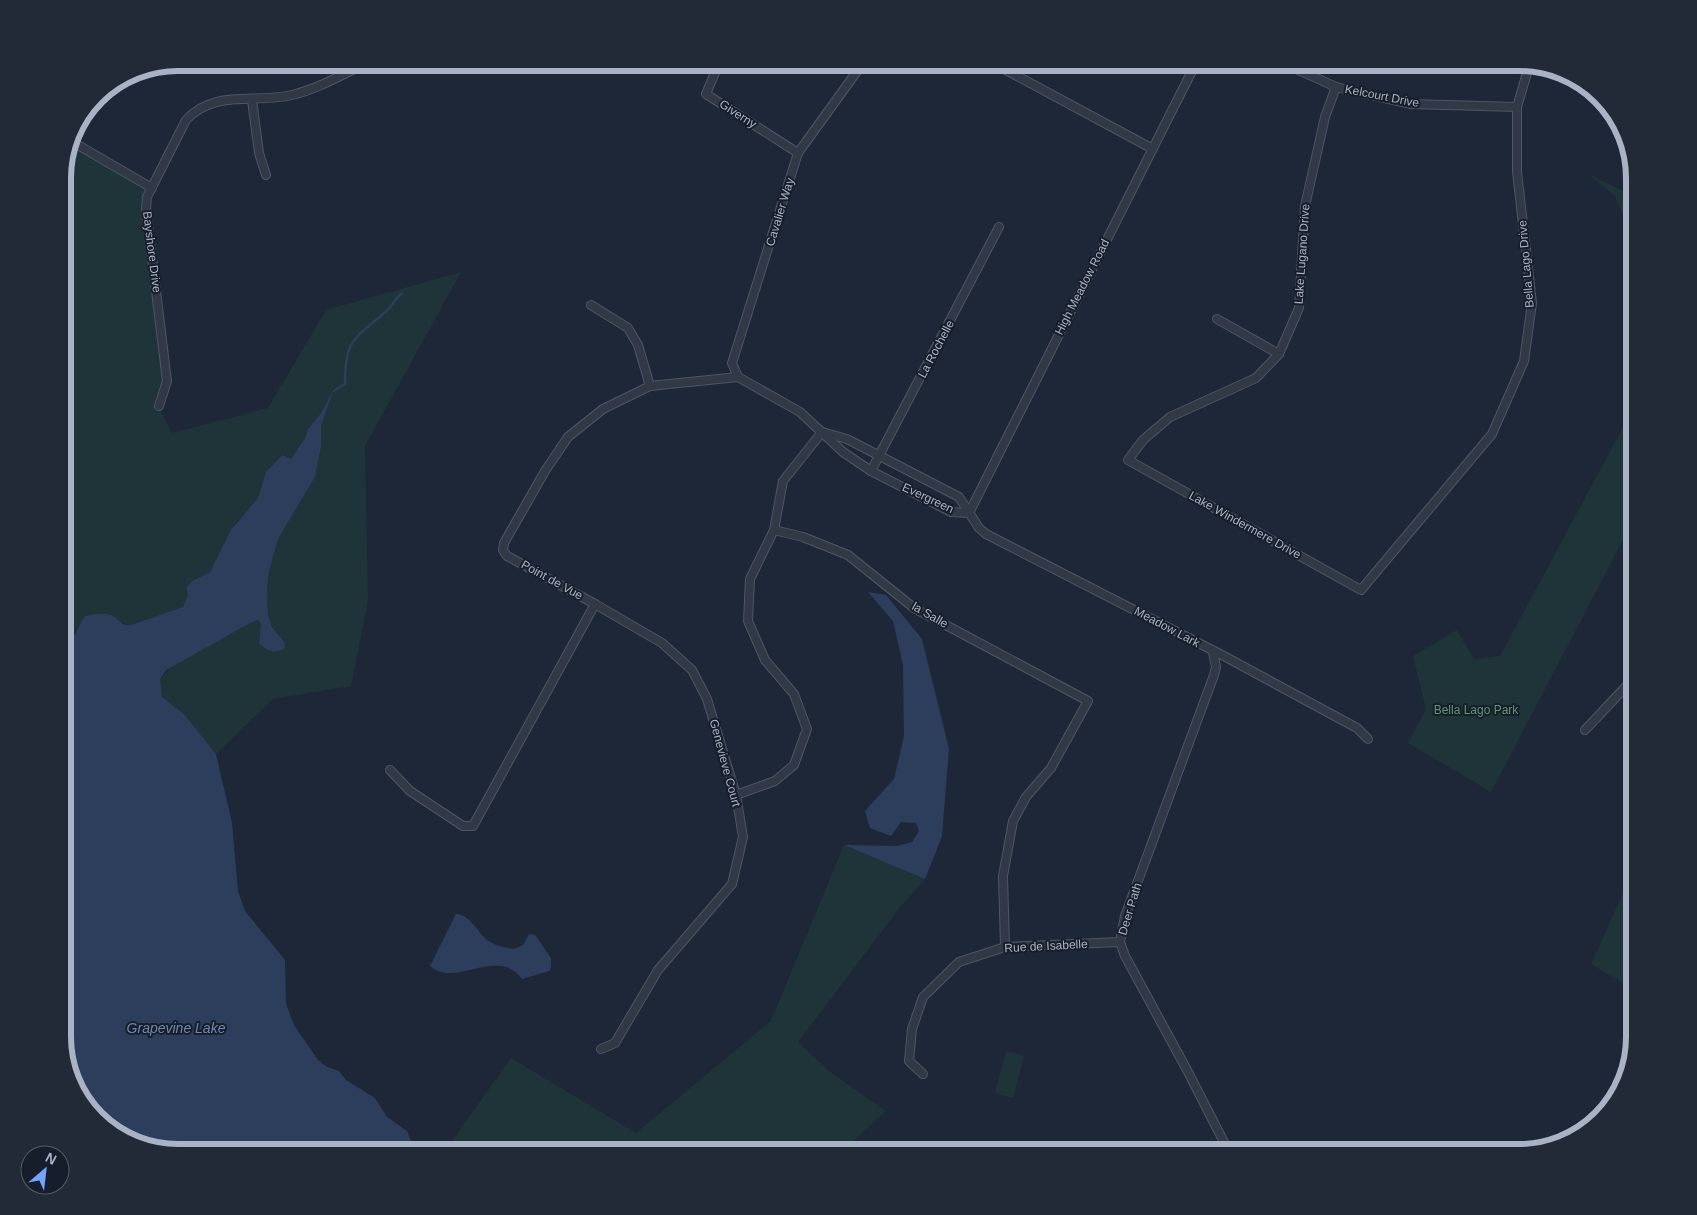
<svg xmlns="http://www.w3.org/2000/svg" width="1697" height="1215" viewBox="0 0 1697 1215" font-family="Arial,sans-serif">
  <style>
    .green { fill: #1f3438 }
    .water { fill: #2d3e5d }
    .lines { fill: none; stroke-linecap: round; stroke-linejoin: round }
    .stream { stroke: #2d3e5d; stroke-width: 2.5 }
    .street-casing { stroke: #4e5666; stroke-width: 10 }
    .street { stroke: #313947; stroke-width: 8 }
    .labels { text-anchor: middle; stroke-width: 4; stroke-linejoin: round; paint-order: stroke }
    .street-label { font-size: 12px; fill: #aab3c5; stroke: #171e2b }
    .park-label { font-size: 12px; fill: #619670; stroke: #171e2b }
    .water-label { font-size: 14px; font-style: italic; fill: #7087b0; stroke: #171e2b }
    .rim { fill: none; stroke: #aab3c5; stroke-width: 6 }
  </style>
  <rect width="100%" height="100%" fill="#1d2737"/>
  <g class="green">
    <polygon points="71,141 152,188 147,197 167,381 159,406 172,433 268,408 326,310 461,272 365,446 368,601 351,686 273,699 216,754 184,714 162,697 160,679 172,666 254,621 258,620 261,624 261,634 285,643 272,627 268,615 267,588 269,572 278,539 315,477 321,447 321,426 333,393 321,413 308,428 305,438 291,459 281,455 266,472 258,498 249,511 237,521 210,572 192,581 186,588 188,595 183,607 131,625 118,622 75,630 74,636 63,642 63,171"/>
    <polygon points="1588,174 1623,191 1634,189 1634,240 1615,196"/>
    <polygon points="1634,375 1634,519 1491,792 1408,743 1426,709 1413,656 1457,630 1474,659 1500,656 1628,418"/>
    <polygon points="844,845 925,879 901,906 798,1042 829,1071 886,1111 841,1152 444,1152 511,1058 636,1133 771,1021"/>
    <polygon points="1634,869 1634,990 1591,964"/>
    <polygon points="1006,1051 1024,1056 1013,1098 995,1093"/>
  </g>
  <g class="water">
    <path d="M 334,389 L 321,426 L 321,447 L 315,477 L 278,539 L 269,572 L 267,588 L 268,615 L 272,627 L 285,643 L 284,649 C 274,654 267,651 259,643 L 261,624 L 258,620 L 254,621 L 166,670 L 160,679 L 162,697 L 184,714 L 216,754 L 232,823 L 238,891 L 245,911 L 285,960 L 286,1004 L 294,1025 L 318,1060 L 327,1067 L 339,1071 L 346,1080 L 375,1098 L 387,1117 L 407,1131 L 412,1144 L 425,1152 L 178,1152 L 108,1129 L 75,1088 L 63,1044 L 63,642 L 74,636 L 84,617 C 92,614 109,611 117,619 C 122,624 123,625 131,625 L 183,607 L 188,595 L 186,588 L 192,581 L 210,572 L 231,530 L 258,498 L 266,472 L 282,455 L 291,459 L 305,438 L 308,429 L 321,413 Z"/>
    <polygon points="868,592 886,595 922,639 949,749 942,836 925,879 844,845 897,846 912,842 919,831 916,823 901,822 891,836 870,828 865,811 894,779 904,736 903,665 893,621"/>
    <path d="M 456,914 C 471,914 478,935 490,942 C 497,946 506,948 514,949 L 523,945 L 529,934 L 535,935 L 551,958 L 551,968 L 549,971 L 522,979 C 497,945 457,989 430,966 Z"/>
  </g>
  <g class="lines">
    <path class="stream" d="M 334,391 L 345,384 C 345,340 353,340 384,313 C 390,309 395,299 402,293"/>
    <g class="street-casing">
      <g id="street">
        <polyline points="719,63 706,94 798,153"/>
        <polyline points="993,63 1151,148"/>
        <polyline points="1283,63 1336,87 1410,104 1517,107"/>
        <polyline points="1336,87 1325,117 1305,206 1299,308 1279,354 1256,378 1170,417 1143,440 1128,460 1361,590 1492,434 1524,361 1532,303 1517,172 1517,107 1529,66"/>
        <polyline points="252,100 259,153 266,175"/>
        <polyline points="71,141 152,188"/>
        <polyline points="591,305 628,328 638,345 650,386"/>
        <polyline points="1217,319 1279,354"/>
        <polyline points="738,377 732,363 798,153 863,63"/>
        <polyline points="738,377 800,412 843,452 871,471 951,512 969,513"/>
        <path d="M 159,406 L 167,381 L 146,209 L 147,197 L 186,120 C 214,89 255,104 292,95 C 318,89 343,74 367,63"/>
        <polyline points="822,432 847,439 959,497 979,528 986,534 1222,655 1357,728 1368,739"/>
        <polyline points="871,471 999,227"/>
        <polyline points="969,513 1196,63"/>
        <polyline points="774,530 803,537 848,555 914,608 1088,701 1051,768 1026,797 1013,821 1003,876 1005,947"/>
        <polyline points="595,604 662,643 692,670 707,699 736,795 743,837 732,884 658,970 615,1043 601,1049"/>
        <polyline points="1213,652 1216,667 1214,675 1125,916 1120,942 1125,956 1187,1070 1229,1152"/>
        <polyline points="1585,730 1634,678"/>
        <polyline points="390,770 410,791 463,826 473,826 595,604 507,556 503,550 504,543 545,471 568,437 603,409 650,386 738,377"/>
        <polyline points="736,795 775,781 794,765 807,729 794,694 765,660 748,621 750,579 774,530 783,481 822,432"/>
        <polyline points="923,1074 909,1061 912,1029 923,997 959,962 1005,947 1120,942"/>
      </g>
    </g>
    <use href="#street" class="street"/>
  </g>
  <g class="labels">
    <g class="street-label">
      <text transform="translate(1382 96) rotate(11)" y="4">Kelcourt Drive</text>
      <text transform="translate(738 114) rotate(33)" y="4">Giverny</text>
      <text transform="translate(780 212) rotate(-73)" y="4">Cavalier Way</text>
      <text transform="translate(152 252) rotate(83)" y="4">Bayshore Drive</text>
      <text transform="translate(1302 254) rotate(-86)" y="4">Lake Lugano Drive</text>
      <text transform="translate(1526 264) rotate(-95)" y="4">Bella Lago Drive</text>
      <text transform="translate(1082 287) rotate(-63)" y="4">High Meadow Road</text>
      <text transform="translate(936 349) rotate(-62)" y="4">La Rochelle</text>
      <text transform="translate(928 498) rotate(25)" y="4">Evergreen</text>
      <text transform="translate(1245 525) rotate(29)" y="4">Lake Windermere Drive</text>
      <text transform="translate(552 580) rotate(29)" y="4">Point de Vue</text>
      <text transform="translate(930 615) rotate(30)" y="4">la Salle</text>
      <text transform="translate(1167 627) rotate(28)" y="4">Meadow Lark</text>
      <text transform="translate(725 763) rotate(75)" y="4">Genevieve Court</text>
      <text transform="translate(1130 909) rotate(-73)" y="4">Deer Path</text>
      <text transform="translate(1046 946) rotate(-3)" y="4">Rue de Isabelle</text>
    </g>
    <g class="park-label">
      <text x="1476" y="714">Bella Lago Park</text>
    </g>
    <g class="water-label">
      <text x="176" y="1033">Grapevine Lake</text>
    </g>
  </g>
  <path d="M0 0H1697V1215H0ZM178 71H1519A107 107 0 0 1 1626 178V1037A107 107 0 0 1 1519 1144H178A107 107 0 0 1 71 1037V178A107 107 0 0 1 178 71Z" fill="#232a37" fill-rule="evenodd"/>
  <path class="rim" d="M178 71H1519A107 107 0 0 1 1626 178V1037A107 107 0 0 1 1519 1144H178A107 107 0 0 1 71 1037V178A107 107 0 0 1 178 71Z"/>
  <g transform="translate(45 1170) rotate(28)"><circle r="24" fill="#171e2b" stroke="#525a69"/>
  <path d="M0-4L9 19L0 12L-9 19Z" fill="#75a2ff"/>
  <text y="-8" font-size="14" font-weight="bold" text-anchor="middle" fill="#aab3c5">N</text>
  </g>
</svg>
